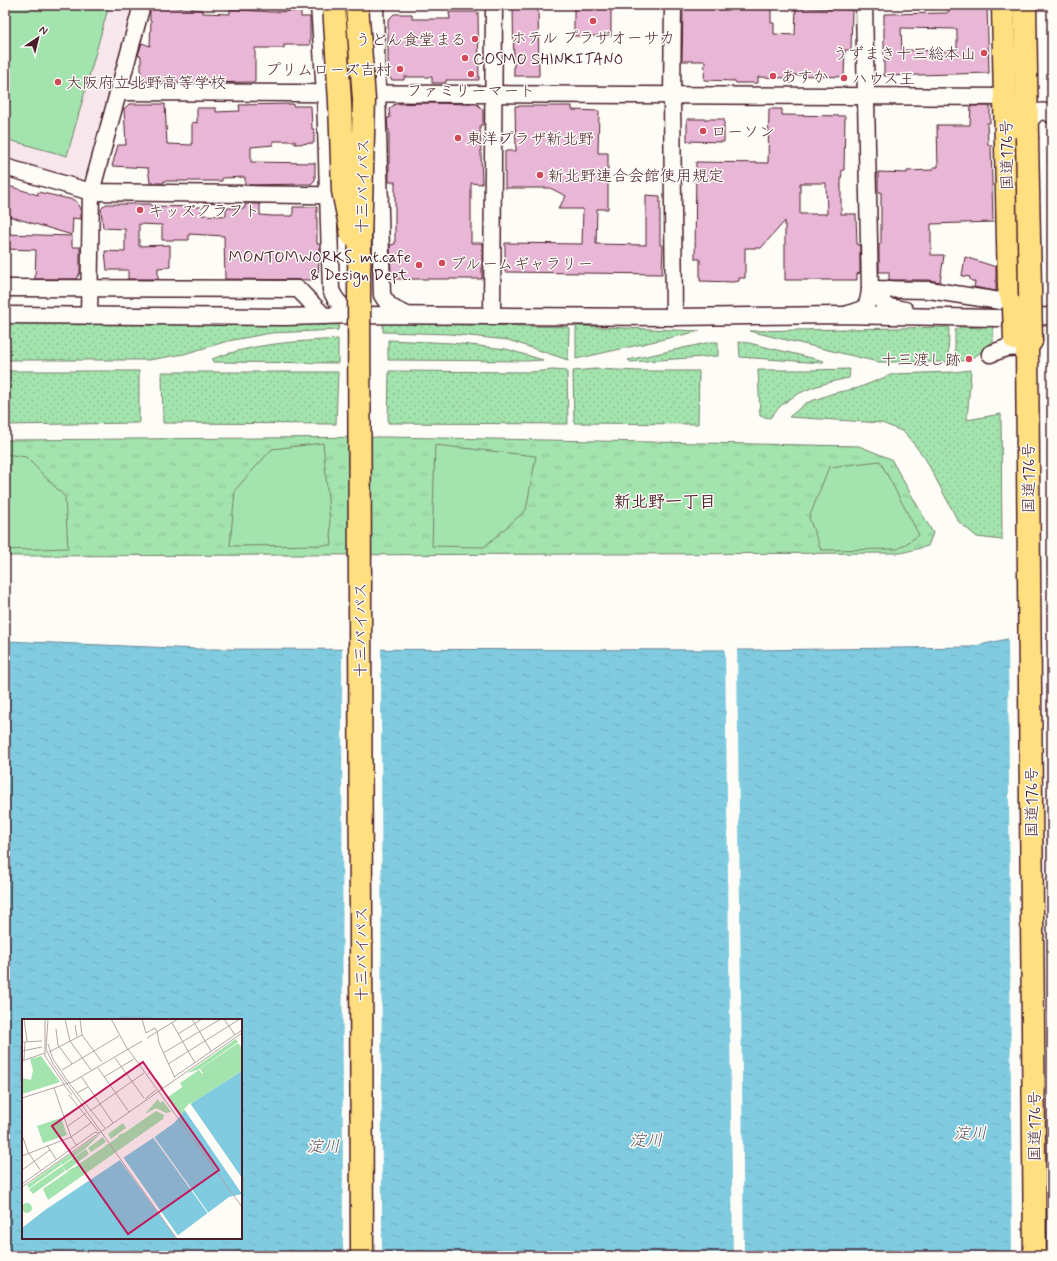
<svg xmlns="http://www.w3.org/2000/svg" width="1057" height="1261" viewBox="0 0 1057 1261" font-family="Mynerve,'Klee One',sans-serif">
  <style>
    .built { fill: #f7e7ed }
    .grass { fill: url(#grass-dots); stroke: #76816c }
    .park { fill: url(#park-tufts); stroke: #76816c }
    .garden { fill: #a3e3ad; stroke: #76816c }
    .water { fill: url(#water-ripples); stroke: #6a8697; fill-rule: evenodd }
    .pier { fill: #fdfcf7 }
    .building { fill: #e9b7d6; stroke: #4a1f2b; fill-rule: evenodd }
    .lines { fill: none; stroke-linecap: round; stroke-linejoin: round }
    .minor-casing { stroke: #4a1f2b; stroke-width: 19 }
    .highway-casing { stroke: #4a1f2b; stroke-width: 25 }
    .minor { stroke: #fdfcf7; stroke-width: 16 }
    .highway { stroke: #ffdf80; stroke-width: 22 }
    .highway-bridge-casing { stroke: #4a1f2b; stroke-width: 25; stroke-linecap: butt }
    .highway-bridge { stroke: #ffdf80; stroke-width: 22 }
    .poi-dot { fill: #d1495b; stroke: #fdfcf7; stroke-width: 1.5 }
    .labels { text-anchor: middle; stroke-width: 3; stroke-linejoin: round; paint-order: stroke }
    .poi-label { font-size: 16px; fill: #4a1f2b; stroke: #fdfcf7; text-anchor: start }
    .street-label { font-size: 16px; fill: #4a1f2b; stroke: #fdfcf7 }
    .neighbourhood-label { font-size: 17px; font-weight: bold; fill: #4a1f2b; stroke: #fdfcf7 }
    .water-label { font-size: 17px; font-style: italic; fill: #5a5361; stroke: #fdfcf7 }
    .inset-road { fill: none; stroke: #b5a4a5; stroke-width: 1 }
    .view { fill: #c2185b; fill-opacity: 0.15; stroke: #c2185b; stroke-width: 2 }
    .inset-edge { fill: none; stroke: #4a1f2b; stroke-width: 2 }
  </style>
  <defs>
    <pattern id="grass-dots" width="8" height="8" patternUnits="userSpaceOnUse"><rect width="8" height="8" fill="#a3e3ad"/><path d="M2 2h.1M6 6h.1" fill="none" stroke="#8ec295" stroke-width="1.8" stroke-linecap="round"/></pattern>
    <pattern id="park-tufts" width="24" height="20" patternUnits="userSpaceOnUse"><rect width="24" height="20" fill="#a3e3ad"/><path d="M3 7l-1-3M5 7V3M7 7l1-3M15 17l-1-3M17 17v-4M19 17l1-3" fill="none" stroke="#8ec295"/></pattern>
    <pattern id="water-ripples" width="26" height="14" patternUnits="userSpaceOnUse"><rect width="26" height="14" fill="#80cbdf"/><path d="M2 4q2-2 4 0t4 0M15 11q2-2 4 0t4 0" fill="none" stroke="#70aec0"/></pattern>
  </defs>
  <rect width="100%" height="100%" fill="#fdfcf7"/>
  <filter id="ink" filterUnits="userSpaceOnUse"><feTurbulence type="fractalNoise" baseFrequency=".025" numOctaves="2"/><feDisplacementMap in="SourceGraphic" scale="8" xChannelSelector="R" yChannelSelector="G"/><feConvolveMatrix kernelMatrix="1 2 1 2 8 2 1 2 1" color-interpolation-filters="sRGB"/></filter>
  <g filter="url(#ink)">
    <polygon class="built" points="5,5 133,5 86,176 78,181 5,160"/>
    <g class="grass">
      <polygon points="5,323 339,324 338,330 271,333 228,341 184,354 149,360 5,360"/>
      <polygon points="383,323 569,327 568,360 508,340 450,334 383,332"/>
      <path d="M 982,324 L 993,324 L 993,342 C 988,346 983,351 977,355 C 971,359 963,361 955,362 L 955,330 L 959,329 L 959,327 L 981,328 Z"/>
      <polygon points="576,326 700,331 576,359"/>
      <polygon points="949,327 948,362 878,362 749,331"/>
      <path d="M 338,339 L 338,363 L 213,362 L 212,359 C 255,343 293,342 338,339 Z"/>
      <polygon points="388,340 452,343 506,349 543,360 527,361 388,360"/>
      <polygon points="711,342 718,342 718,356 631,362 628,360"/>
      <polygon points="739,342 749,343 824,361 822,363 740,357"/>
      <polygon points="596,369 639,371 699,371 698,424 574,423 573,371"/>
      <path d="M 850,369 L 849,378 C 819,384 789,392 770,418 L 760,416 L 758,370 L 810,370 Z"/>
      <polygon points="553,370 567,371 568,424 388,423 389,371 532,372"/>
      <polygon points="971,370 967,420 1001,414 1002,540 977,537 958,521 925,458 904,432 882,423 789,417 806,403 834,393 858,388 893,374 954,372"/>
      <polygon points="5,371 139,371 139,423 5,425"/>
      <polygon points="162,372 338,372 336,424 163,423"/>
    </g>
    <polygon class="park" points="388,437 859,446 891,459 933,533 928,546 901,553 5,556 5,440"/>
    <g class="garden">
      <polygon points="5,5 109,5 67,156 5,139"/>
      <polygon points="323,443 332,545 230,546 235,490 272,449"/>
      <polygon points="435,445 536,456 526,510 484,547 432,546"/>
      <polygon points="5,454 26,457 65,497 68,548 5,550"/>
      <polygon points="880,461 919,535 898,549 821,550 809,518 829,467"/>
    </g>
    <path class="water" d="M 1052,629 L 1052,1256 L 5,1256 L 5,641 L 198,649 L 753,650 L 971,647 ZM 23,1020 L 241,1020 L 241,1238 L 23,1238 Z"/>
    <g class="pier">
      <polygon points="1051,627 1052,1256 1012,1256 1008,637"/>
      <polygon points="342,647 381,647 382,1256 343,1256"/>
      <polygon points="725,647 737,647 744,1256 733,1256"/>
    </g>
    <g class="building">
      <polygon points="513,5 538,5 539,76 514,76"/>
      <rect x="574" y="5" width="37" height="31"/>
      <polygon points="688,5 771,6 771,23 774,23 774,34 795,35 796,7 852,10 851,50 845,50 844,77 790,75 790,78 758,77 758,83 736,83 735,81 704,80 705,61 682,61 683,9"/>
      <path d="M 953,5 L 987,5 L 989,73 L 884,76 L 884,14 L 947,13 ZM 901,28 L 957,29 L 957,51 L 902,50 Z"/>
      <polygon points="155,6 180,7 180,8 203,10 203,13 230,14 230,9 271,12 301,11 301,17 310,17 310,45 284,45 284,48 255,48 255,82 196,83 196,82 141,82 141,56 138,55 142,43 150,46 151,21 150,21 150,11"/>
      <polygon points="449,12 478,12 479,80 446,80 446,83 432,83 432,77 404,77 404,80 392,80 388,76 388,20 394,14 412,14 412,19 450,19"/>
      <polygon points="423,103 477,104 483,110 483,125 480,125 482,184 471,183 471,243 482,243 482,279 391,279 390,245 395,244 395,182 389,182 389,130 388,130 387,118 390,118 389,109 395,104"/>
      <polygon points="129,104 165,104 167,144 192,145 192,122 197,123 197,108 216,108 216,112 240,111 239,105 293,104 293,106 311,106 312,129 314,129 314,143 295,144 295,141 273,141 273,145 251,147 251,162 315,163 315,180 311,184 245,185 245,177 222,178 222,181 164,181 164,183 150,183 148,168 112,166 118,145 126,145 124,109"/>
      <polygon points="515,106 572,106 572,110 599,111 598,153 608,153 608,209 597,209 596,244 646,245 646,195 660,196 660,245 663,245 662,274 505,272 505,243 582,244 583,209 558,209 566,196 550,188 505,188 505,151 516,151"/>
      <polygon points="971,106 990,106 990,123 987,123 988,145 991,145 993,222 931,224 931,255 944,255 940,282 929,280 889,280 889,272 879,272 879,244 881,244 881,192 878,192 878,172 907,173 907,171 933,170 933,167 938,167 937,125 970,125"/>
      <path d="M 769,109 L 782,109 L 782,115 L 845,116 L 844,170 L 842,170 L 841,181 L 841,214 L 856,214 L 857,245 L 860,245 L 860,273 L 857,274 L 857,280 L 785,280 L 785,221 L 761,248 L 745,248 L 745,278 L 739,278 L 739,281 L 733,282 L 700,281 L 700,259 L 695,259 L 696,162 L 768,163 ZM 800,183 L 826,183 L 827,214 L 800,214 Z"/>
      <polygon points="687,119 724,119 724,142 687,141"/>
      <polygon points="5,185 38,195 38,192 74,200 77,202 81,212 81,219 73,218 72,235 5,215"/>
      <polygon points="106,204 151,204 151,206 201,207 201,215 226,216 226,208 245,208 245,204 260,204 260,215 272,216 293,216 293,207 317,207 317,244 320,244 318,275 315,280 225,279 224,236 189,234 189,240 162,240 162,225 139,224 139,246 170,245 170,267 158,268 158,279 128,279 128,270 107,270 105,251 125,252 125,229 103,228 101,209"/>
      <polygon points="5,234 72,236 72,247 80,247 80,273 76,279 35,279 36,250 5,249"/>
      <polygon points="965,257 996,267 996,291 974,287 975,282 970,280 970,277 962,276"/>
    </g>
    <g class="lines">
      <g class="minor-casing">
        <g id="minor">
          <path d="M 319,5 L 325,94 L 331,290 C 337,304 343,307 356,315"/>
          <path d="M 375,5 L 382,295 C 389,307 393,309 405,314"/>
          <polyline points="673,5 672,96 674,317"/>
          <polyline points="119,92 1005,97"/>
          <path d="M 1027,124 C 1035,114 1039,107 1052,115"/>
          <polyline points="5,167 91,192 380,196"/>
          <polyline points="5,288 298,289 324,316"/>
          <polyline points="870,289 929,290 1000,301 1005,297 1009,288"/>
          <path d="M 889,289 C 882,293 881,296 883,304 L 888,307 L 905,310"/>
          <path d="M 848,314 C 866,309 868,308 870,289 L 864,5"/>
          <polyline points="5,315 285,317 356,315 674,317 840,315 997,318 1052,316"/>
          <polyline points="89,316 91,192 142,5"/>
          <polyline points="492,317 494,5"/>
          <polyline points="990,354 1006,348 1027,347"/>
        </g>
      </g>
      <g class="highway-casing">
        <g id="highway">
          <polyline points="1003,5 1009,288 1014,307"/>
          <polyline points="1025,5 1027,137"/>
          <polyline points="1031,341 1027,347 1035,1256"/>
        </g>
      </g>
      <use href="#minor" class="minor"/>
      <use href="#highway" class="highway"/>
      <g class="highway-bridge-casing">
        <g id="highway-bridge">
          <polyline points="334,5 340,102 343,191 352,235"/>
          <polyline points="357,5 364,100 359,273 362,1256"/>
          <polyline points="1027,137 1031,341"/>
          <polyline points="1014,307 1015,339"/>
        </g>
      </g>
      <use href="#highway-bridge" class="highway-bridge"/>
    </g>
  </g>
  <g class="poi-dot">
    <circle cx="593" cy="21" r="4"/>
    <circle cx="475" cy="39" r="4"/>
    <circle cx="984" cy="53" r="4"/>
    <circle cx="465" cy="58" r="4"/>
    <circle cx="400" cy="69" r="4"/>
    <circle cx="471" cy="74" r="4"/>
    <circle cx="773" cy="76" r="4"/>
    <circle cx="844" cy="78" r="4"/>
    <circle cx="58" cy="82" r="4"/>
    <circle cx="703" cy="131" r="4"/>
    <circle cx="458" cy="138" r="4"/>
    <circle cx="540" cy="175" r="4"/>
    <circle cx="140" cy="210" r="4"/>
    <circle cx="442" cy="263" r="4"/>
    <circle cx="419" cy="265" r="4"/>
    <circle cx="969" cy="359" r="4"/>
  </g>
  <g class="labels">
    <g class="poi-label">
      <text x="593" y="43" text-anchor="middle">ホテル プラザオーサカ</text>
      <text x="467" y="45" text-anchor="end">うどん食堂まる</text>
      <text x="976" y="59" text-anchor="end">うずまき十三総本山</text>
      <text x="473" y="64">COSMO SHINKITANO</text>
      <text x="392" y="75" text-anchor="end">プリムローズ吉村</text>
      <text x="781" y="82">あすか</text>
      <text x="852" y="84">ハウス王</text>
      <text x="66" y="88">大阪府立北野高等学校</text>
      <text x="471" y="96" text-anchor="middle">ファミリーマート</text>
      <text x="711" y="137">ローソン</text>
      <text x="466" y="144">東洋プラザ新北野</text>
      <text x="548" y="181">新北野連合会館使用規定</text>
      <text x="148" y="216">キッズクラフト</text>
      <text x="411" y="262" text-anchor="end">MONTOMWORKS. mt.cafe<tspan x="411" dy="18">&amp; Design Dept.</tspan></text>
      <text x="450" y="269">ブルームギャラリー</text>
      <text x="961" y="365" text-anchor="end">十三渡し跡</text>
    </g>
    <g class="street-label">
      <text transform="translate(1006 155) rotate(-91)" y="6">国道176号</text>
      <text transform="translate(362 186) rotate(-89)" y="6">十三バイパス</text>
      <text transform="translate(1028 478) rotate(-90)" y="6">国道176号</text>
      <text transform="translate(360 630) rotate(-90)" y="6">十三バイパス</text>
      <text transform="translate(1031 802) rotate(-90)" y="6">国道176号</text>
      <text transform="translate(361 954) rotate(-90)" y="6">十三バイパス</text>
      <text transform="translate(1034 1126) rotate(-90)" y="6">国道176号</text>
    </g>
    <g class="neighbourhood-label">
      <text x="665" y="507">新北野一丁目</text>
    </g>
    <g class="water-label">
      <text transform="translate(970 1133) rotate(-1)" y="6">淀川</text>
      <text transform="translate(646 1140) rotate(-1)" y="6">淀川</text>
      <text transform="translate(323 1146) rotate(-1)" y="6">淀川</text>
    </g>
  </g>
  <g transform="translate(22 1019)">
    <rect width="220" height="220" fill="#fdfcf7"/>
    <path d="M 214,20 L 216,23 L 176,51 L 165,54 ZM 216,24 L 219,28 L 181,54 L 178,50 ZM 177,51 L 180,55 L 161,69 L 158,64 ZM 136,80 L 138,84 L 141,82 L 149,93 L 144,94 L 134,89 L 123,95 ZM 101,104 L 104,109 L 89,120 L 86,115 ZM 79,114 L 64,129 L 40,146 L 37,143 ZM 81,118 L 84,123 L 69,133 L 66,129 ZM 64,130 L 67,135 L 44,152 L 40,147 ZM 37,143 L 39,146 L 7,169 L 5,166 ZM 40,147 L 43,152 L 11,175 L 7,170 Z" fill="#a3e3ad"/>
    <path d="M 220,27 L 220,52 L 170,84 L 160,96 L 155,93 L 146,78 ZM 19,37 L 38,63 L 0,75 L 0,59 L 9,61 L 11,51 L 8,40 ZM 134,92 L 142,96 L 141,100 L 26,181 L 21,170 Z" fill="#a3e3ad"/>
    <path d="M 39,99 L 45,116 L 21,124 L 15,107 ZM95.5 120a5.5 5.5 0 1 1 11 0a5.5 5.5 0 1 1-11 0ZM 84,125 L 91,133 L 83,140 L 80,135 ZM55.5 149a5.5 5.5 0 1 1 11 0a5.5 5.5 0 1 1-11 0ZM45.5 155a5.5 5.5 0 1 1 11 0a5.5 5.5 0 1 1-11 0ZM24.5 171a5.5 5.5 0 1 1 11 0a5.5 5.5 0 1 1-11 0ZM0 189a5 5 0 1 1 10 0a5 5 0 1 1-10 0Z" fill="#a3e3ad"/>
    <path d="M 220,52 L 220,175 L 207,178 L 151,220 L 0,220 L 0,209 L 23,191 L 134,117 L 152,104 L 170,84 Z" fill="#80cbdf"/>
    <path d="M 168,84 L 220,159 L 220,175 L 162,90 ZM 131,116 L 188,196 L 187,196 L 130,117 ZM 101,138 L 157,218 L 155,220 L 97,140 Z" fill="#fdfcf7"/>
    <path class="inset-road" d="M 2,0 L 5,22M 23,0 L 23,37 L 42,65M 26,0 L 24,30 L 31,45 L 155,220M 43,0 L 48,22 L 69,51M 58,0 L 60,16 L 80,43M 89,0 L 106,31M 120,0 L 124,14 L 133,9 L 135,12 L 137,24 L 153,59M 170,0 L 189,32M 202,0 L 213,16M 150,4 L 173,44M 53,6 L 55,18M 34,10 L 36,26 L 50,45M 156,15 L 180,0M 125,19 L 156,0M 0,23 L 20,22M 26,25 L 31,40 L 47,64 L 83,109M 106,30 L 220,188M 0,32 L 20,28M 27,33 L 60,16M 141,34 L 199,0M 93,39 L 122,79M 2,41 L 3,23M 0,42 L 23,34M 146,45 L 218,0M 76,49 L 107,93M 40,51 L 97,17M 126,55 L 128,53 L 141,69M 59,57 L 91,104M 82,58 L 112,40M 152,58 L 220,11M 42,66 L 50,76M 88,66 L 104,54M 32,69 L 49,118 L 55,127M 55,74 L 66,68M 47,76 L 76,112M 0,79 L 50,63 L 120,22M 123,80 L 134,71M 62,84 L 73,77M 68,92 L 122,54M 42,97 L 57,88M 46,107 L 64,94M 0,116 L 6,133 L 19,152M 25,126 L 34,140M 0,137 L 49,118 L 70,103M 0,151 L 28,131M 0,165 L 73,113 L 77,114M 0,168 L 220,14"/>
    <path class="view" d="M 121,43 L 197,151 L 106,215 L 30,107 Z"/>
    <rect width="220" height="220" class="inset-edge"/>
  </g>
  <rect width="1057" height="1261" fill="none" stroke="#fdfcf7" stroke-width="20"/>
  <rect x="10" y="10" width="1037" height="1241" fill="none" stroke="#4a1f2b" stroke-width="1.5" filter="url(#ink)"/>
  <g transform="translate(38 38) rotate(35)" stroke="#fdfcf7" stroke-width="3" paint-order="stroke">
  <path d="M0-3L7 15L0 10L-7 15Z" fill="#4a1f2b"/>
  <text y="-6" font-size="11" font-weight="bold" text-anchor="middle" fill="#4a1f2b">N</text>
  </g>
</svg>
